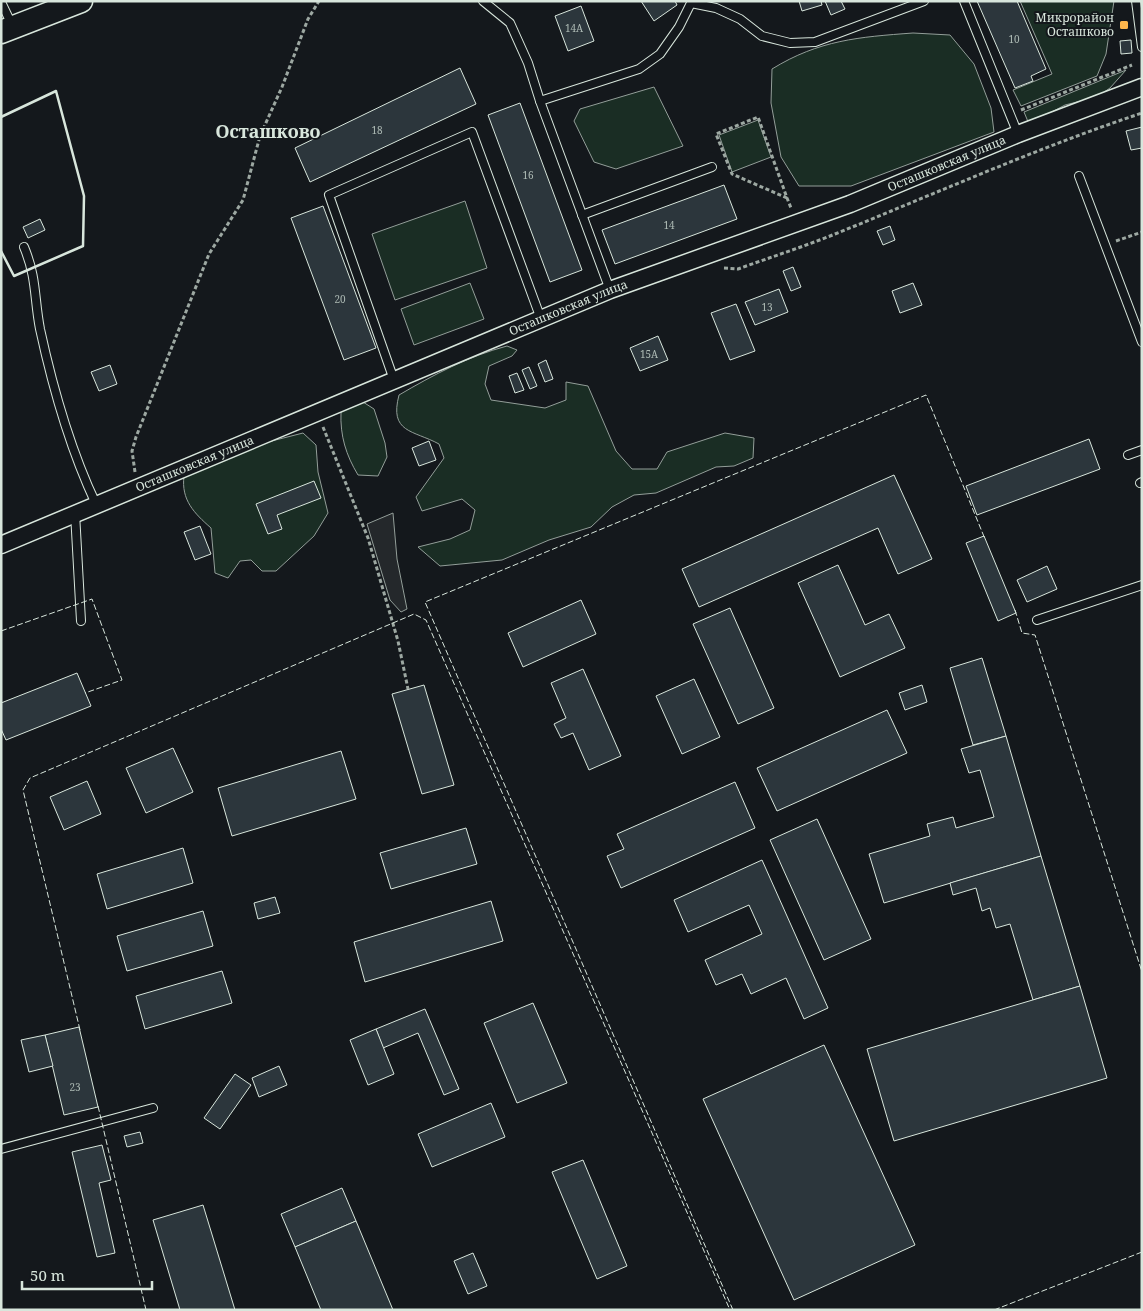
<svg xmlns="http://www.w3.org/2000/svg" width="1143" height="1311" viewBox="0 0 1143 1311" font-family="'Noto Serif',serif">
  <style>
    .green { fill: #1a2d24; stroke: #939e99 }
    .parking { fill: #24282b; stroke: #939e99 }
    .building { fill: #2c363c; stroke: #d8e6dc }
    .lines { fill: none; stroke-linecap: round; stroke-linejoin: round }
    .lane-casing { stroke: #d8e6dc; stroke-width: 10 }
    .street-casing { stroke: #d8e6dc; stroke-width: 19 }
    .secondary-casing { stroke: #d8e6dc; stroke-width: 25 }
    .path { stroke: #9da8a2; stroke-width: 3; stroke-dasharray: 4 2.5; stroke-linecap: butt }
    .lane { stroke: #14181c; stroke-width: 8 }
    .street { stroke: #14181c; stroke-width: 16 }
    .secondary { stroke: #14181c; stroke-width: 22 }
    .fence { stroke: #d8e6dc; stroke-width: 1; stroke-dasharray: 6 2.5; stroke-linecap: butt }
    .wall { stroke: #d8e6dc; stroke-width: 2.5 }
    .poi-dot { fill: #ffb74d; stroke: #14181c; stroke-width: 2 }
    .labels { text-anchor: middle; stroke-width: 4; stroke-linejoin: round; paint-order: stroke }
    .number-label { font-size: 10px; fill: #adbab4 }
    .poi-label { font-size: 12px; fill: #d8e6dc; stroke: #14181c; text-anchor: end }
    .street-label { font-size: 12px; fill: #d8e6dc; stroke: #14181c }
    .district-label { font-size: 18px; font-weight: bold; fill: #d8e6dc; stroke: #14181c }
  </style>
  <rect width="100%" height="100%" fill="#14181c"/>
  <g class="green">
    <polygon points="1020,1 1114,1 1106,54 1097,76 1021,106 1013,90 1052,74"/>
    <path d="M 913,33 L 950,35 L 974,64 L 991,108 L 994,132 L 851,186 L 799,186 L 781,157 L 771,103 L 772,69 C 819,40 859,37 913,33 Z"/>
    <polygon points="1126,70 1110,88 1097,97 1065,105 1029,124 1024,112"/>
    <polygon points="654,87 683,146 616,169 594,162 574,121 580,109"/>
    <polygon points="758,120 771,157 732,172 719,135"/>
    <polygon points="465,201 487,268 395,300 372,234"/>
    <polygon points="470,283 484,319 414,345 401,309"/>
    <path d="M 507,346 L 517,350 L 512,356 L 489,366 L 485,384 L 491,400 L 545,408 L 566,400 L 566,382 L 588,386 L 616,451 L 632,469 L 657,469 L 667,452 L 725,433 L 754,438 L 753,458 L 734,466 L 716,467 L 656,493 L 634,495 L 612,507 L 591,527 L 549,540 L 502,560 L 440,566 L 418,547 L 450,539 L 470,530 L 475,510 L 462,499 L 422,511 L 416,497 L 444,458 L 439,444 C 413,430 389,433 399,395 C 433,375 469,356 507,346 Z"/>
    <path d="M 363,402 L 374,409 L 385,443 L 387,457 L 378,476 L 358,475 C 346,455 340,436 341,412 L 351,405 Z"/>
    <path d="M 303,433 L 316,445 L 318,472 L 328,513 L 314,536 L 276,571 L 262,571 L 251,560 L 240,561 L 228,578 L 215,573 L 211,528 C 194,513 181,500 184,476 L 256,445 Z"/>
  </g>
  <polygon class="parking" points="393,513 397,559 407,609 401,612 390,600 367,524"/>
  <g class="building">
    <polygon points="641,1 675,1 677,5 654,21"/>
    <polygon points="799,1 821,1 822,5 802,11"/>
    <polygon points="825,1 841,1 845,9 831,15"/>
    <polygon points="977,1 1017,1 1046,69 1031,76 1033,81 1015,88"/>
    <polygon points="581,6 594,41 568,51 555,16"/>
    <polygon points="1131,40 1132,53 1121,54 1120,41"/>
    <polygon points="460,68 476,104 310,182 295,148"/>
    <polygon points="520,103 582,270 550,282 488,115"/>
    <polygon points="1142,127 1142,148 1131,150 1126,131"/>
    <polygon points="724,185 737,219 615,264 602,230"/>
    <polygon points="323,206 376,348 344,360 291,218"/>
    <polygon points="40,219 45,230 28,238 23,227"/>
    <polygon points="890,226 895,240 883,245 877,231"/>
    <polygon points="793,267 801,287 791,291 783,271"/>
    <polygon points="913,283 922,305 900,313 892,291"/>
    <polygon points="779,289 788,312 755,325 745,302"/>
    <polygon points="736,304 755,351 730,360 711,313"/>
    <polygon points="658,336 668,360 640,371 630,348"/>
    <polygon points="546,360 553,379 545,382 538,364"/>
    <polygon points="110,365 117,384 99,391 91,372"/>
    <polygon points="529,367 537,386 530,389 522,370"/>
    <polygon points="517,373 524,390 515,393 509,376"/>
    <polygon points="1089,439 1100,469 977,515 966,486"/>
    <polygon points="429,441 436,460 419,466 412,448"/>
    <polygon points="894,475 932,559 898,574 878,528 699,607 682,569"/>
    <polygon points="314,481 321,498 277,515 282,529 268,534 256,504"/>
    <polygon points="200,526 211,554 195,560 184,532"/>
    <polygon points="984,536 1016,613 998,621 966,543"/>
    <polygon points="838,565 865,625 889,614 905,648 840,677 798,583"/>
    <polygon points="1047,566 1057,589 1027,602 1017,580"/>
    <polygon points="581,600 596,634 523,667 508,633"/>
    <polygon points="730,608 774,708 738,724 693,624"/>
    <polygon points="982,658 1006,736 973,745 950,668"/>
    <polygon points="583,669 621,756 589,770 573,733 561,738 554,724 566,718 551,683"/>
    <polygon points="77,673 91,706 6,740 1,729 1,703"/>
    <polygon points="694,679 720,737 682,754 656,696"/>
    <polygon points="424,685 454,785 422,794 392,694"/>
    <polygon points="922,685 927,702 905,710 899,693"/>
    <polygon points="887,710 907,753 777,811 757,768"/>
    <polygon points="1006,736 1041,856 884,903 869,854 930,836 927,824 953,817 956,828 994,817 980,770 969,773 961,749"/>
    <polygon points="173,748 193,792 146,813 126,768"/>
    <polygon points="341,751 356,799 232,836 218,788"/>
    <polygon points="87,781 101,814 64,830 50,797"/>
    <polygon points="735,782 755,828 621,888 607,856 624,849 617,834"/>
    <polygon points="817,819 871,939 824,960 770,840"/>
    <polygon points="466,828 477,864 391,889 380,853"/>
    <polygon points="183,848 193,883 107,909 97,874"/>
    <polygon points="1041,856 1080,986 1033,1000 1010,924 996,928 990,908 982,911 976,888 953,895 950,883"/>
    <polygon points="762,860 828,1008 804,1019 786,978 751,994 742,974 716,985 705,960 762,934 749,905 688,932 674,900"/>
    <polygon points="275,897 280,913 258,919 254,903"/>
    <polygon points="491,901 503,941 365,982 354,942"/>
    <polygon points="203,911 213,946 127,971 117,936"/>
    <polygon points="222,971 232,1003 145,1029 136,996"/>
    <polygon points="1080,986 1107,1078 894,1141 867,1049"/>
    <polygon points="533,1003 567,1083 517,1103 484,1023"/>
    <polygon points="425,1009 459,1089 444,1095 418,1033 383,1048 376,1029"/>
    <polygon points="79,1027 98,1107 64,1115 45,1035"/>
    <polygon points="376,1029 394,1074 368,1085 350,1040"/>
    <polygon points="45,1035 53,1066 29,1072 21,1040"/>
    <polygon points="824,1045 915,1245 794,1300 703,1099"/>
    <polygon points="279,1066 287,1085 259,1097 252,1078"/>
    <polygon points="235,1074 251,1085 220,1129 204,1118"/>
    <polygon points="491,1103 505,1137 432,1167 418,1134"/>
    <polygon points="140,1132 143,1143 127,1147 124,1136"/>
    <polygon points="102,1145 111,1180 99,1183 115,1253 97,1257 72,1152"/>
    <polygon points="583,1160 627,1266 597,1279 552,1172"/>
    <polygon points="342,1188 356,1221 295,1247 281,1214"/>
    <polygon points="203,1205 235,1310 180,1310 153,1220"/>
    <polygon points="356,1221 393,1310 321,1310 295,1247"/>
    <polygon points="473,1253 487,1286 468,1294 454,1261"/>
  </g>
  <g class="lines">
    <g class="lane-casing">
      <g id="lane">
        <polyline points="483,1 510,23 528,63 540,101 639,69 660,54 679,27 692,1"/>
        <polyline points="964,1 1018,134"/>
        <polyline points="1136,1 1142,47"/>
        <polyline points="1,2 12,25"/>
        <polyline points="691,3 716,8 740,19 762,36 790,43 815,42 924,1"/>
        <polyline points="540,101 610,290"/>
        <polyline points="1079,176 1142,342"/>
        <polyline points="582,215 712,167"/>
        <path d="M 24,247 C 37,278 34,298 40,329 C 53,389 70,449 96,504"/>
        <polyline points="394,380 329,195 472,132 541,319"/>
        <polyline points="1128,455 1142,450"/>
        <polyline points="1140,483 1142,482"/>
        <polyline points="75,513 81,621"/>
        <polyline points="1037,620 1142,585"/>
        <polyline points="1,1149 153,1108"/>
      </g>
    </g>
    <g class="street-casing">
      <g id="street">
        <path id="s1" d="M 1,545 L 610,290 L 850,204 L 1018,134 L 1142,87"/>
      </g>
    </g>
    <g class="secondary-casing">
      <polyline id="secondary" points="1,32 81,1"/>
    </g>
    <g class="path">
      <polyline points="1021,110 1132,65"/>
      <polyline points="787,198 732,174 716,134 758,117 787,198 791,208"/>
      <polyline points="1116,241 1142,232"/>
      <path d="M 724,268 L 738,269 C 771,257 803,247 835,234 C 937,193 1037,148 1142,113"/>
      <polyline points="323,427 368,538 398,641 408,689"/>
      <polyline points="135,472 132,451 136,437 209,254 243,200 260,136 282,87 308,19 319,1"/>
    </g>
    <use href="#lane" class="lane"/>
    <use href="#street" class="street"/>
    <use href="#secondary" class="secondary"/>
    <g class="fence">
      <polyline points="1015,610 1022,633 1035,635 1142,972"/>
      <polyline points="1,631 92,599 122,680 85,693"/>
      <polyline points="80,1030 23,790 30,778 414,614 426,620 730,1310"/>
      <polyline points="98,1106 146,1310"/>
      <polyline points="733,1310 425,602 926,395 985,539"/>
      <polyline points="994,1310 1142,1252"/>
    </g>
    <polyline class="wall" points="1,117 56,91 84,196 83,246 14,276 1,251"/>
  </g>
  <rect class="poi-dot" x="1119" y="20" width="10" height="10" rx="2.5"/>
  <g class="labels">
    <g class="number-label">
      <text x="574" y="32">14А</text>
      <text x="1014" y="43">10</text>
      <text x="377" y="134">18</text>
      <text x="528" y="179">16</text>
      <text x="669" y="229">14</text>
      <text x="340" y="303">20</text>
      <text x="767" y="311">13</text>
      <text x="649" y="358">15А</text>
      <text x="75" y="1091">23</text>
    </g>
    <g class="poi-label">
      <text x="1114" y="22">Микрорайон<tspan x="1114" dy="14">Осташково</tspan></text>
    </g>
    <g class="street-label">
      <text dy="4" stroke="none"><textPath href="#s1" startOffset="1020">Осташковская улица</textPath></text>
      <text dy="4" stroke="none"><textPath href="#s1" startOffset="615">Осташковская улица</textPath></text>
      <text dy="4" stroke="none"><textPath href="#s1" startOffset="210">Осташковская улица</textPath></text>
    </g>
    <g class="district-label">
      <text x="268" y="138">Осташково</text>
    </g>
  </g>
  <rect width="1143" height="1311" fill="none" stroke="#d8e6dc" stroke-width="5"/>
  <path d="M22 1281v8h130v-8" fill="none" stroke="#d8e6dc" stroke-width="2.5"/>
  <text x="30" y="1281" font-size="15" fill="#d8e6dc" stroke="#14181c" stroke-width="4" paint-order="stroke">50 m</text>
</svg>
